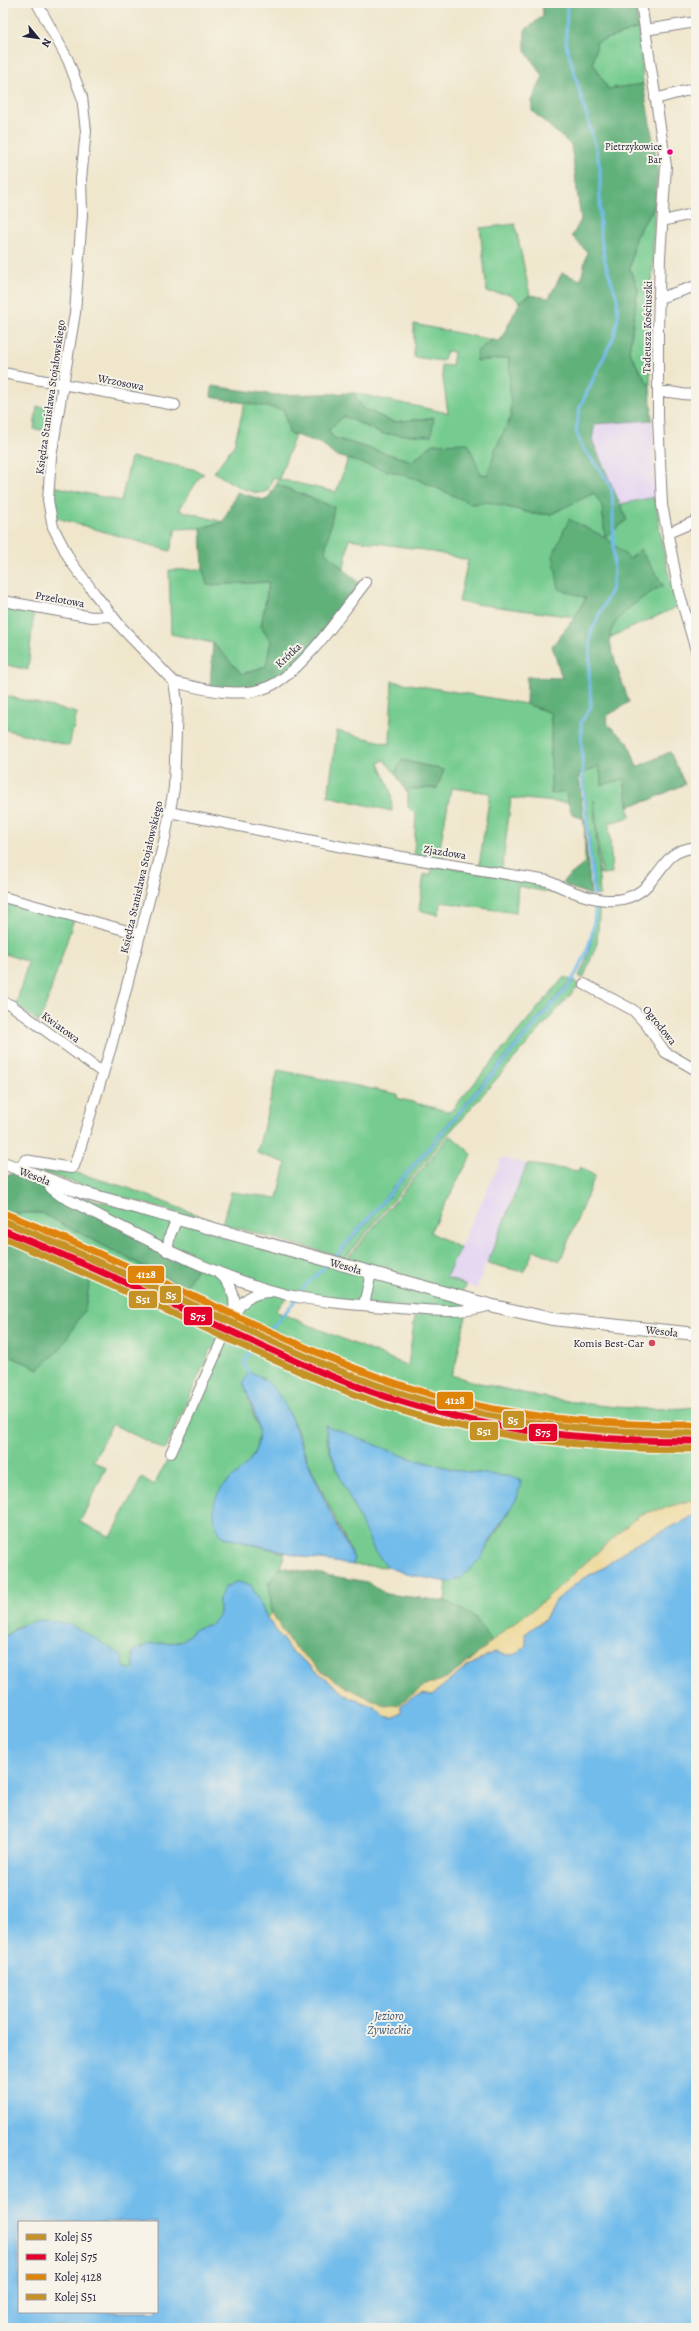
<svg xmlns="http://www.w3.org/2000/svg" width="699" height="2331" viewBox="0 0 699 2331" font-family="Alegreya,serif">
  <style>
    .built { fill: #e3d3f3 }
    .green { fill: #76cc90; stroke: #4c7766; fill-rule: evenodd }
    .forest { fill: #60b07a; stroke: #41695a }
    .sand { fill: #eeda9e; stroke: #887e6c }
    .water { fill: #72bceb; stroke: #4a6f93; fill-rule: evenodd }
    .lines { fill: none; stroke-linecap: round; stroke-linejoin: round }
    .stream { stroke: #72bceb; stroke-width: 3 }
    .minor-casing { stroke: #888484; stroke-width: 12 }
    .major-casing { stroke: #888484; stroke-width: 14 }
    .minor { stroke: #fff; stroke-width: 10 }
    .major { stroke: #fff; stroke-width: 12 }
    .rail-1-casing { stroke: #f7f3e8; stroke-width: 10 }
    .rail-2-casing { stroke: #f7f3e8; stroke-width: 10 }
    .rail-3-casing { stroke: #f7f3e8; stroke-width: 10 }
    .rail-4-casing { stroke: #f7f3e8; stroke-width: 10 }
    .rail-1 { stroke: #c59226; stroke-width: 7 }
    .rail-2 { stroke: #e4002b; stroke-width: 7 }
    .rail-3 { stroke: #de8409; stroke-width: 7 }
    .rail-4 { stroke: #c59226; stroke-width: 7 }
    .bus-dot { fill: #e5007d; stroke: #f7f3e8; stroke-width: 1.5 }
    .poi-dot { fill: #d1495b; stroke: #f7f3e8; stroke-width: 1.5 }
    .labels { text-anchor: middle; stroke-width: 4; stroke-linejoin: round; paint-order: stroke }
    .bus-label { font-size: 10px; fill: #22223b; stroke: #f7f3e8; text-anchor: end }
    .street-label { font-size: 11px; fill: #22223b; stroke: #f7f3e8 }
    .poi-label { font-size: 11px; fill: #22223b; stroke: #f7f3e8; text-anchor: end }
    .water-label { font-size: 12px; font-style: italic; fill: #3e5879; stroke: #f7f3e8 }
    .line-badge { stroke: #f7f3e8; stroke-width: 1.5 }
    .badge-label { font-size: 11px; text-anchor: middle; font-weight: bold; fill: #fff }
  </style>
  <rect width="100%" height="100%" fill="#f7f3e8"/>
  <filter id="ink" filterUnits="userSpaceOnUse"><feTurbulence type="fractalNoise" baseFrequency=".025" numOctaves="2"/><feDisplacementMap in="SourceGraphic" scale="8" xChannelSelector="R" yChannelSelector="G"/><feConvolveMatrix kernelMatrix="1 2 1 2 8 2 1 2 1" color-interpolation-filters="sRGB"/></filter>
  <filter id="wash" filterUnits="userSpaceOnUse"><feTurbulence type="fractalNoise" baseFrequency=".012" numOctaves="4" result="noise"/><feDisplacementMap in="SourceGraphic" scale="16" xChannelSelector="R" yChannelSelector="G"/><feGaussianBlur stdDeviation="0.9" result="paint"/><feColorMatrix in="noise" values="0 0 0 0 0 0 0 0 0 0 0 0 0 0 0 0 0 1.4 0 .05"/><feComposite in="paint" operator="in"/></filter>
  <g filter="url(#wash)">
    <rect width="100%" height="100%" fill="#efe6cc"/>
    <g class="built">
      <polygon points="652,420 655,497 621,504 592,440 594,424"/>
      <polygon points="502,1158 527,1164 476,1289 446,1277"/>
    </g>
    <g class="green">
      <polygon points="639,28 643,84 608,89 593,63 597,42"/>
      <polygon points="654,207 650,387 629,352 638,289 630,269 635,238"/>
      <polygon points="515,224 530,295 520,302 510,294 487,292 480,228"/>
      <polygon points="414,324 492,340 477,351 476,361 509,358 511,417 495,450 488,475 481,474 433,444 412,461 334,438 328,431 344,416 382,434 434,418 392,422 361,407 354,393 448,413 441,365 452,366 454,352 447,351 443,361 414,357"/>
      <path d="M 245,402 L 284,410 L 289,433 L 295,435 L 279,479 L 336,492 L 348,459 L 417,479 L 472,504 L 488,502 L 534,514 L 551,514 L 594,493 L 602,506 L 605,536 L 626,520 L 621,504 L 655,497 L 663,550 L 677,607 L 609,638 C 613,615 642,596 663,586 L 640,549 L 630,559 L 605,537 L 586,597 L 575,617 L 459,602 L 468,560 L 424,550 L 349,539 L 344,569 L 325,552 L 334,507 L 276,484 L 278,479 L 273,477 L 268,490 C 256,500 225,479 214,472 L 234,445 Z"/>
      <polygon points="37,406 53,409 50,431 34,429"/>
      <polygon points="131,457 193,469 204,474 201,475 179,510 223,522 201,528 176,529 170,551 54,517 51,503 53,486 121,501"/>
      <polygon points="203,569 207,585 269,582 261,626 271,641 266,666 242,674 213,643 171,634 169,570"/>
      <polygon points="3,604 34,610 28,670 3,664"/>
      <polygon points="392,681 526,704 551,713 551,793 565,791 569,803 511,798 502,870 479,866 490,793 451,788 440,847 445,860 416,855 414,853 416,814 408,807 408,789 437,788 443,770 402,760 395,773 384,760 379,763 391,792 392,811 328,796 337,731 390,744"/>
      <polygon points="3,695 77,713 69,746 3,729"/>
      <polygon points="599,766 624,779 630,817 609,823 612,873 601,874 594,800 600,895 595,895 583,773"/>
      <polygon points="432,865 548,883 564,891 562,895 518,886 516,913 441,902 438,915 419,910 424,874 430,875"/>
      <polygon points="10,901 74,919 40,1023 16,1005 28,962 3,953 3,924"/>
      <path d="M 596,901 L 600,901 L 597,943 L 583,979 L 579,976 C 591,952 595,929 596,901 Z"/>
      <polygon points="564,977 571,980 335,1255 222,1224 231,1192 278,1198 286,1163 257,1153 278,1070 397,1094 397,1098 450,1112"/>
      <polygon points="574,981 579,985 448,1134 345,1258 338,1256"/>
      <polygon points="450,1135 472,1154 430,1232 460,1248 446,1277 467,1286 460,1293 347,1259"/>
      <polygon points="527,1164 578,1171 580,1167 595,1176 560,1261 534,1250 523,1272 487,1263"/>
      <polygon points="27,1165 74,1172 128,1188 213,1221 212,1223 91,1188 28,1168"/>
      <path d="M 51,1188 L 489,1305 L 467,1310 L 456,1363 L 451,1375 C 522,1396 623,1415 696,1407 L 696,1499 L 639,1515 L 593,1557 L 541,1603 L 505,1630 L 492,1643 L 475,1617 L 445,1601 L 447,1582 L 460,1579 L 480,1559 L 509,1511 L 514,1477 L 460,1471 L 409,1458 L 326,1426 C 326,1455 343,1480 355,1505 C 365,1527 372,1548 388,1567 L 353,1565 L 354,1559 L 307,1459 L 296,1427 L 283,1403 L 261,1376 L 248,1398 L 259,1431 L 256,1449 L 247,1465 L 234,1478 L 223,1537 L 285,1553 L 280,1567 L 269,1583 L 272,1613 L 267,1618 L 251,1585 L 219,1600 L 219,1616 L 212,1624 L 197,1628 L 181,1642 L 150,1644 L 133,1652 L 134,1670 L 125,1668 L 19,1625 L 6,1636 L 3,1634 L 3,1353 L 39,1369 L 3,1222 L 3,1213 L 41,1213 L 185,1288 ZM 218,1272 L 263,1292 L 240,1304 ZM 289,1295 L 416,1309 L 408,1366 L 275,1311 ZM 217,1348 L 171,1453 L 154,1485 L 142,1477 L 111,1537 L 80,1522 L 106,1468 L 93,1461 L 112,1424 L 165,1450 L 211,1349 Z"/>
    </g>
    <g class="forest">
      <path d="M 542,3 L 586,3 L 590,5 L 634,3 L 639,28 L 597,42 L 593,63 L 608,89 L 643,84 L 658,169 L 654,207 L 635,238 L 630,269 L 638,289 L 629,352 L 650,387 L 652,420 L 595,424 L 592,440 L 627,520 L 605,537 L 630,559 L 640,549 L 663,585 C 647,594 610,618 610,637 C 609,648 625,689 629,702 L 607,716 L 608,725 L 628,742 L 637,767 L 670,752 L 685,784 L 650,800 L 629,806 L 624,779 L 602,785 L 599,766 L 579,775 L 591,895 L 566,886 L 563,881 L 585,863 L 585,819 L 572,815 L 565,791 L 551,794 L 551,713 L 526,704 L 527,677 L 562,678 L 552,646 L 575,617 L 586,598 L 559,589 L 553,555 L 569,519 L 605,537 L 602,506 L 594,493 L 551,514 L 534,514 L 488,502 L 472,504 L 417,479 L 334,455 L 322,444 L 289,433 L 284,410 L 211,397 L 212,386 L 276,395 L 354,393 L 361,407 L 392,422 L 434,418 L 431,436 L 382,434 L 344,416 L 328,430 L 334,438 L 412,461 L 433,444 L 468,443 L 481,474 L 488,475 L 495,450 L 511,417 L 509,358 L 476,361 L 477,351 L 492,340 L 500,341 L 520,302 L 530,295 L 549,298 L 562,273 L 581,280 L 587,252 L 572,236 L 581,220 L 571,145 L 532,111 L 532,101 L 543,76 L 525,51 L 525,30 L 543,16 Z"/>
      <path d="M 276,484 L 334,507 L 325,552 L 360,584 C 339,612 300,671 267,685 C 249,692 229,689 210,687 L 213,643 L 242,674 L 266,666 L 271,641 L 261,626 L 269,582 L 207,585 L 203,569 L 201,528 L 223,522 L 237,492 L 264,500 L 268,499 Z"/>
      <polygon points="402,760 444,770 437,788 408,789 407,793 395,773"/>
      <polygon points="19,1170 199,1265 185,1288 41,1213 3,1213 3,1178"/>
      <polygon points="3,1221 94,1260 85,1309 61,1348 39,1369 3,1353"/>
      <polygon points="280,1567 367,1582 386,1594 445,1601 475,1617 492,1643 449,1677 423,1687 399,1705 386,1706 349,1689 324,1673 291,1644 272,1613 269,1583"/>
    </g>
    <path class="sand" d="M 696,1499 L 696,1515 L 630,1547 L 603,1568 L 582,1579 L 554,1602 L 545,1619 L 525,1634 L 527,1645 C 516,1657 510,1657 494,1652 L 467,1667 L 432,1695 L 423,1693 L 401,1713 L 392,1718 L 384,1716 L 375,1707 L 350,1698 L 290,1650 L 267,1618 L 272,1613 L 291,1644 L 324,1673 L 349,1689 L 386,1706 L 398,1705 L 423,1687 L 449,1677 L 470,1661 L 505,1630 L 541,1603 L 639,1515 Z"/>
    <g class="water">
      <path d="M 249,1372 C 285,1382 294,1430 307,1460 C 322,1493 336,1528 354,1559 L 353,1565 L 309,1558 L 223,1537 C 216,1528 214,1523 214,1512 C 211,1483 247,1475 256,1449 C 264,1427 250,1403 243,1382 Z"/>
      <polygon points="325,1425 409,1458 460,1471 514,1477 521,1481 517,1498 498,1527 480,1559 460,1579 447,1582 406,1574 388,1567 375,1552 340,1477 331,1453"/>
      <path d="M 696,1515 L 696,2328 L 3,2328 L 3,1634 L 6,1636 C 47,1601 85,1632 122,1656 L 125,1668 L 134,1670 L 133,1652 L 150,1644 L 181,1642 L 197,1628 L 212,1624 L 219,1616 L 219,1600 L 224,1588 L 237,1582 L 251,1585 L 267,1618 L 290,1650 L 350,1698 L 375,1707 L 384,1716 L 392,1718 L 401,1713 L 401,1705 C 412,1698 418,1692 432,1695 L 467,1667 L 494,1652 C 509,1657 516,1657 527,1645 L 525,1634 L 545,1619 L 554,1602 L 582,1579 L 603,1568 L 630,1547 ZM 19,2222 L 157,2222 L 157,2312 L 19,2312 Z"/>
    </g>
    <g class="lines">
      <g class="stream">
        <polyline points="565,3 567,6 566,44 596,148 600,168 600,230 605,262 617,298 618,317 614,336 580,407 576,432 583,448 607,479 612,491 613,510 614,571 612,588 591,632 589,672 591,707 581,722 583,781 594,895"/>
        <path d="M 334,1258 L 569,985 C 586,959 596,933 595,901"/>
        <polyline points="249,1372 244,1365 246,1357 291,1306 305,1286 329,1263"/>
      </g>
    </g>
  </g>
  <g filter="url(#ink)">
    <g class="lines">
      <g class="minor-casing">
        <g id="minor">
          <polyline points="641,3 666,166 660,257 658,329 658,417 662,505 679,592 696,650"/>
          <polyline points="645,30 696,22"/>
          <polyline points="655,99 696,88"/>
          <polyline points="663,221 696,213"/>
          <polyline points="659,298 696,286"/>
          <polyline points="3,373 175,405"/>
          <path d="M 658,393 C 672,389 683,397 696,394"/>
          <polyline points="668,533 696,521"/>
          <polyline points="3,601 92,617 112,616"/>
          <path d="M 174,682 C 202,689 240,699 268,687 C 303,672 342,612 366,582"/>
          <path d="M 169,812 L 348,848 L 548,881 C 581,897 625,915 652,880 C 668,861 669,851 696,847"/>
          <polyline points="3,897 139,934"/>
          <polyline points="584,984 633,1010 646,1024 665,1052 696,1070"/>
          <polyline points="3,1002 11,1005 103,1073"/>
          <polyline points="19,1170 25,1160 71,1168 74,1166 79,1152 111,1047 165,838 174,788 177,702 174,682 122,628 95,594 71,562 53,527 48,500 51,457 75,313 82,214 81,179 86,131 82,97 68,60 37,3"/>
          <path d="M 47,1181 L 51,1188 L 61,1196 C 135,1233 207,1275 288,1295 C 324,1303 362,1305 399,1308 C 425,1310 464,1315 489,1305"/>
          <polyline points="167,1251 170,1235 177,1219"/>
          <polyline points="364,1305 371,1273"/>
          <path d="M 235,1313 C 243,1299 254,1292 270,1292"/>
          <path d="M 171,1453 L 233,1316 C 237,1299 233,1285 220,1274"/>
        </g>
      </g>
      <g class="major-casing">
        <polyline id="major" points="3,1163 84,1193 489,1305 552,1319 696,1334"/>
      </g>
      <use href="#minor" class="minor"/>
      <use href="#major" class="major"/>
      <g class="rail-1-casing">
        <path id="rail-1" d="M 3,1221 C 77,1251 149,1285 222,1318 C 286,1348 351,1379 419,1399 C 509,1425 602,1433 696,1433"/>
      </g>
      <g class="rail-2-casing">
        <path id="rail-2" d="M 3,1230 C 75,1259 145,1291 215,1324 C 280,1354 346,1386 416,1406 C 507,1434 602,1441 696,1441"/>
      </g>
      <g class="rail-3-casing">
        <path id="rail-3" d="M 6,1214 C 78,1243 150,1276 221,1309 C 286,1339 351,1370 420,1391 C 510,1418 603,1425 696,1425"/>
      </g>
      <g class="rail-4-casing">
        <path id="rail-4" d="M 3,1238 C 77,1269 149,1302 222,1336 C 285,1365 349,1396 416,1415 C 507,1441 601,1449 696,1449"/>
      </g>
      <use href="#rail-1" class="rail-1"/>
      <use href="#rail-2" class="rail-2"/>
      <use href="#rail-3" class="rail-3"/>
      <use href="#rail-4" class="rail-4"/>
    </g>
  </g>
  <circle class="bus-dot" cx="670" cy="152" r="3.5"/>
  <circle class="poi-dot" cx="652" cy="1343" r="4"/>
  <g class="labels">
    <g class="bus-label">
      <text x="662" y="150">Pietrzykowice<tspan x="662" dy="13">Bar</tspan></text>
    </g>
    <g class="street-label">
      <text transform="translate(647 327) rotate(-89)" y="4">Tadeusza Kościuszki</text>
      <text transform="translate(121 382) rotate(11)" y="4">Wrzosowa</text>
      <text transform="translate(50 397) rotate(-82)" y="4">Księdza Stanisława Stojałowskiego</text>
      <text transform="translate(60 599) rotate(10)" y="4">Przelotowa</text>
      <text transform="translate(288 655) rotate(-43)" y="4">Krótka</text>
      <text transform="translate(445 852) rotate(9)" y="4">Zjazdowa</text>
      <text transform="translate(141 877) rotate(-77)" y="4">Księdza Stanisława Stojałowskiego</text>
      <text transform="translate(660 1025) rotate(51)" y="4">Ogrodowa</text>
      <text transform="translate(61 1027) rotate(36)" y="4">Kwiatowa</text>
      <text transform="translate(35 1176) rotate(21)" y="4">Wesoła</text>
      <text transform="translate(346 1266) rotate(16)" y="4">Wesoła</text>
      <text transform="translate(662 1331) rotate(6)" y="4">Wesoła</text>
    </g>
    <g class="poi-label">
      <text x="644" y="1347">Komis Best-Car</text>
    </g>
    <g class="water-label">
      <text x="389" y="2020">Jezioro<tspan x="389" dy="14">Żywieckie</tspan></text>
    </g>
  </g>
  <g class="line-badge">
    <rect x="127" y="1265" width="38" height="19" rx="4" fill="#de8409"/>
    <rect x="159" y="1285" width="23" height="19" rx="4" fill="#c59226"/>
    <rect x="128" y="1290" width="30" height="19" rx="4" fill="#c59226"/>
    <rect x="183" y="1306" width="30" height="20" rx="4" fill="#e4002b"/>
    <rect x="436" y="1391" width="38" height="19" rx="4" fill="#de8409"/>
    <rect x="502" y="1410" width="23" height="19" rx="4" fill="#c59226"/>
    <rect x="469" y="1421" width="30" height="20" rx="4" fill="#c59226"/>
    <rect x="528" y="1423" width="30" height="19" rx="4" fill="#e4002b"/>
  </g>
  <g class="badge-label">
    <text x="146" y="1278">4128</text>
    <text x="171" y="1299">S5</text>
    <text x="143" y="1303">S51</text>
    <text x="198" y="1320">S75</text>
    <text x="455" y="1404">4128</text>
    <text x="513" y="1424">S5</text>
    <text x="484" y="1435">S51</text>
    <text x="543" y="1436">S75</text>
  </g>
  <rect width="699" height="2331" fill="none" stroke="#f7f3e8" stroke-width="16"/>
  <rect x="18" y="2221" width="140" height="92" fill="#f7f3e8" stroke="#a29fa3"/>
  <rect x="26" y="2234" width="20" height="6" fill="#c59226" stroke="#a29fa3"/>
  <text x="54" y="2241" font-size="12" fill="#22223b">Kolej S5</text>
  <rect x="26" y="2254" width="20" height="6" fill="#e4002b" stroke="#a29fa3"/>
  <text x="54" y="2261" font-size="12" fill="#22223b">Kolej S75</text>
  <rect x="26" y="2274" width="20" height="6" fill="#de8409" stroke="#a29fa3"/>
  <text x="54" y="2281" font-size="12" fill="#22223b">Kolej 4128</text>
  <rect x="26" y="2294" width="20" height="6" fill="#c59226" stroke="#a29fa3"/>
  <text x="54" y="2301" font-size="12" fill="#22223b">Kolej S51</text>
  <g transform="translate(38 38) rotate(119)" stroke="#f7f3e8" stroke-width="3" paint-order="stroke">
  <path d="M0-3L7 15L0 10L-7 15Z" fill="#22223b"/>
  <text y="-6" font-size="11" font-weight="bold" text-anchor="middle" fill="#22223b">N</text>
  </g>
</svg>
